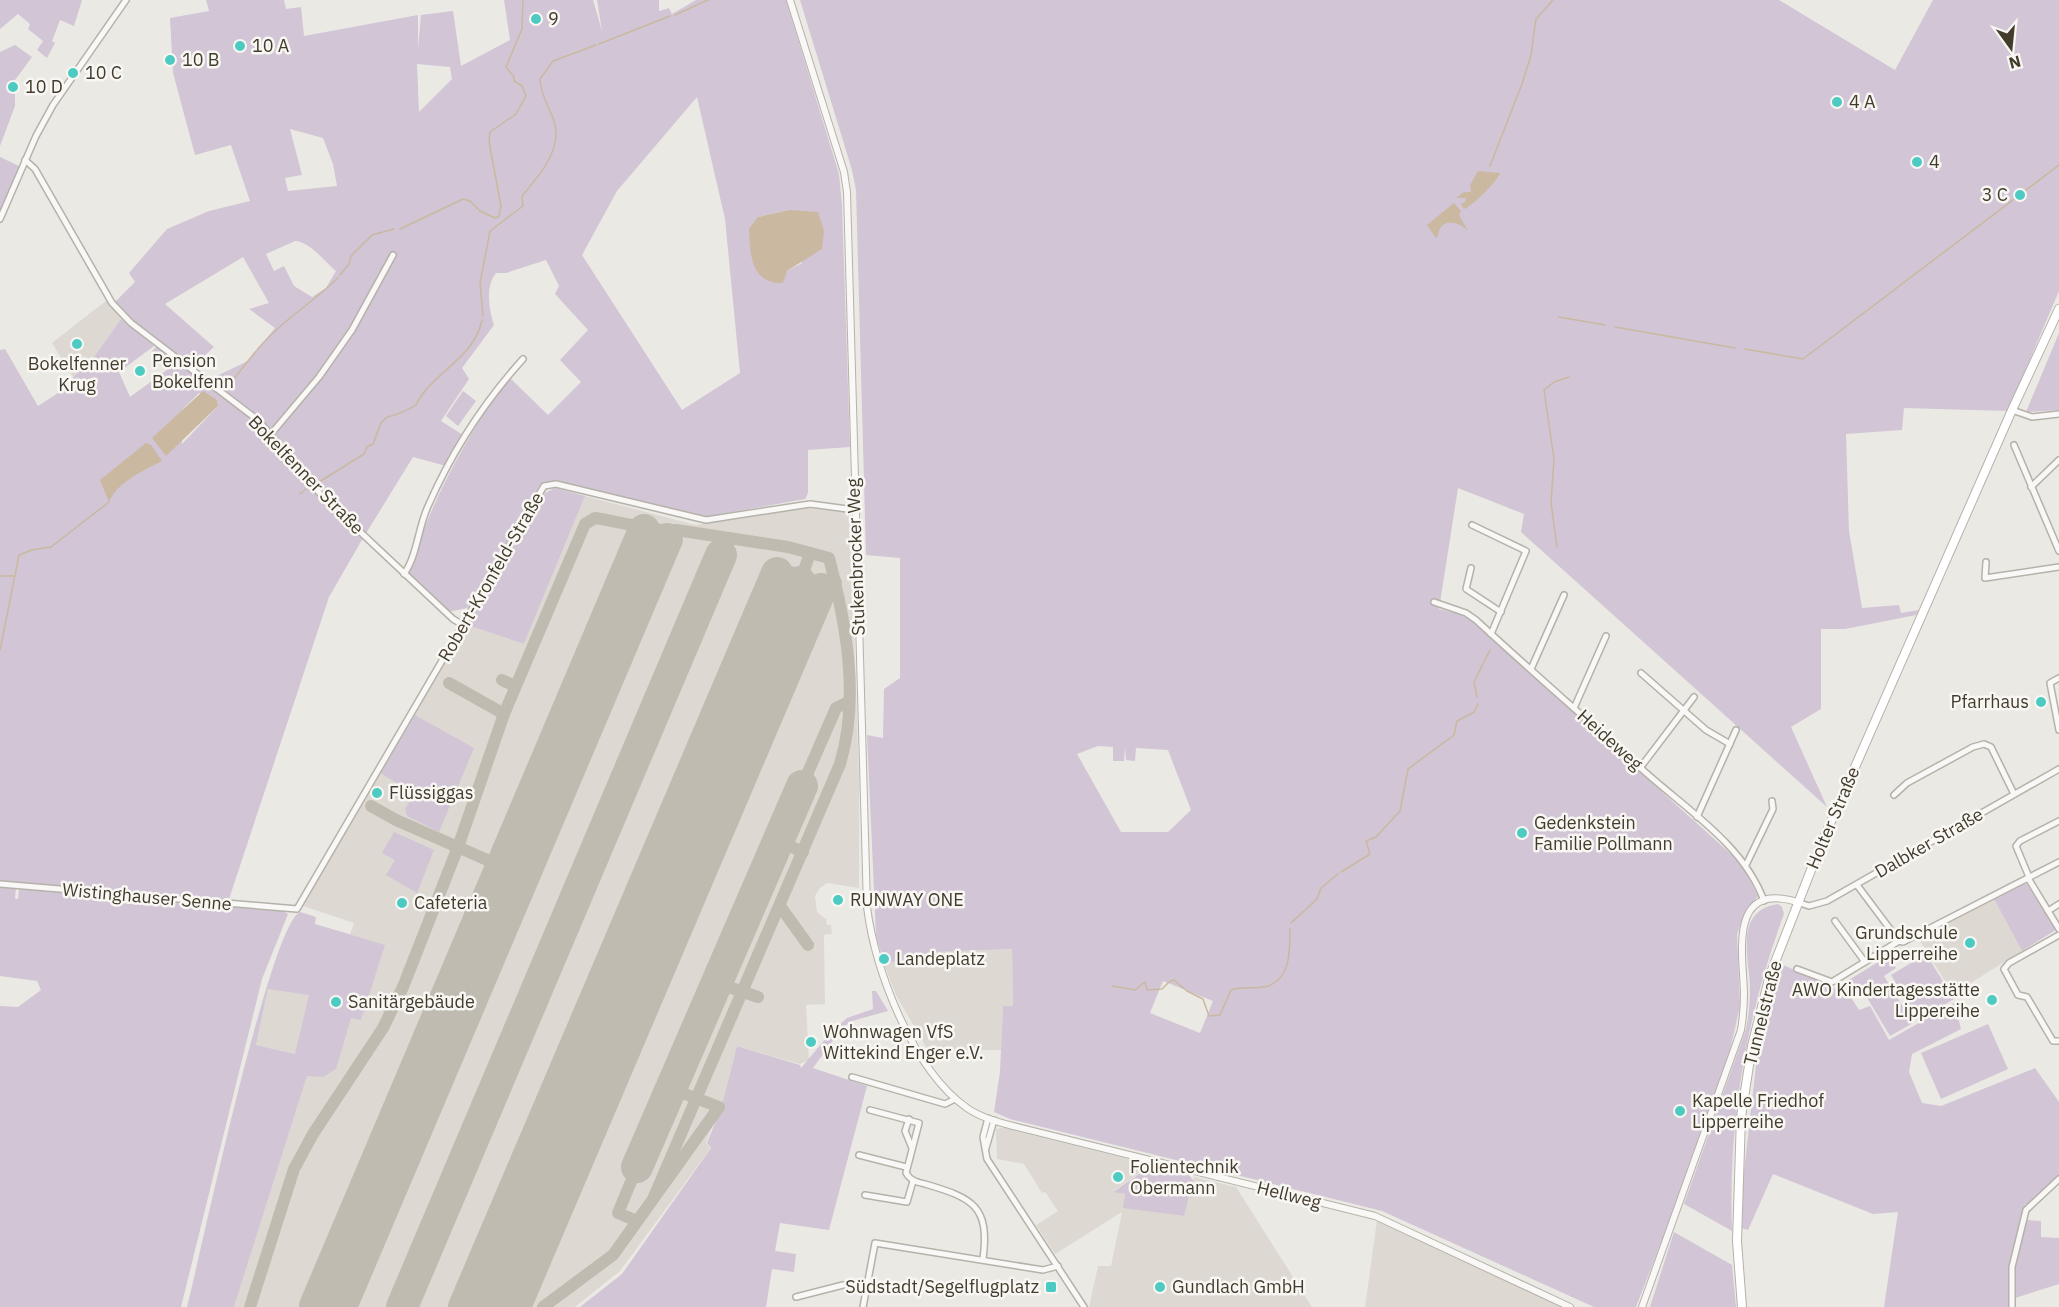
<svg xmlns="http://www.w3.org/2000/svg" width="2059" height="1307" viewBox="0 0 2059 1307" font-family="'IBM Plex Sans',sans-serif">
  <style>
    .built { fill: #ddd9d2 }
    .green { fill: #d2c5d5; fill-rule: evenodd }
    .water { fill: #cab9a0 }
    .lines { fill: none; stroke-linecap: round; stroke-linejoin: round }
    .stream { stroke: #cab9a0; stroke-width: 1.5 }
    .taxiway { stroke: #c0bbb0; stroke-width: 12 }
    .runway { stroke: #c0bbb0; stroke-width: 32 }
    .minor-casing { stroke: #b5b2a9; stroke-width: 8 }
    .tertiary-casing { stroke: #b5b2a9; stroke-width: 8 }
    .secondary-casing { stroke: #b5b2a9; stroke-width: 10 }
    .minor { stroke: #f9f8f6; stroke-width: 5 }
    .tertiary { stroke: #f9f8f6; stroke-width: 6 }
    .secondary { stroke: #fff; stroke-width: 8 }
    .poi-dot { fill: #4dcbc2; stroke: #f8f7f3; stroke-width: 2 }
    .labels { text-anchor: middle; stroke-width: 5; stroke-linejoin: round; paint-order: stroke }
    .poi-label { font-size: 18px; fill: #433c2c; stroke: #f8f7f3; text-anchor: start }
    .street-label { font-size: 18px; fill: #433c2c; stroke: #f8f7f3 }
  </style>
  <rect width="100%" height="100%" fill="#ebe9e4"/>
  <g class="built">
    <polygon points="107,300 121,319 91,361 73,377 52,343"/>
    <polygon points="585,496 696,525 806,508 850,513 859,778 859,888 827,883 820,888 815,896 817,912 826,919 827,925 831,925 832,934 824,935 825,1004 806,1005 809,1060 800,1064 737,1046 721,1107 706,1142 710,1149 620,1271 575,1307 234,1307 307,1076 295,1054 256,1045 268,988 296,992 328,928 350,934 354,923 303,906 467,625 524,644"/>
    <polygon points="1994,899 2022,951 1953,994 1919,939"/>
    <polygon points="1012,949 1013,1006 1003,1007 1001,1050 958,1050 933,1059 896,995 884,964 935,952"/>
    <polygon points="1007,1127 1151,1165 1113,1191 1125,1194 1124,1207 1183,1216 1194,1177 1236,1187 1312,1307 1089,1307 1098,1266 1111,1266 1122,1212 1055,1254 1036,1225 1058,1211 1045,1192 1042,1193 1024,1164 997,1159 996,1129"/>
    <polygon points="1377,1220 1530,1292 1561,1307 1365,1307"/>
  </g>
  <g class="green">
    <polygon points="0,0 82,0 74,26 60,20 52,41 55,43 47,58 37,50 43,41 28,29 30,24 18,14 0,29"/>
    <path d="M 206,0 L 284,0 L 286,9 L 301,7 L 304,36 L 418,15 L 418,49 L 421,15 L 453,11 L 461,66 L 510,40 L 504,0 L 593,0 L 602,31 L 597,0 L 659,0 L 659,11 L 669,8 L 672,14 L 696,0 L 786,0 L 839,174 L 842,205 L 850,447 L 808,450 L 808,493 L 805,499 L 705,517 L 555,481 L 539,487 L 473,602 L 467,608 L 448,612 L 408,574 C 431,501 465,438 509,377 L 548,415 L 581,382 L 560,360 L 588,330 L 555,294 L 559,286 L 546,260 L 506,273 L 496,273 C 485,286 489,310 494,325 L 462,368 L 469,379 L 441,421 L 463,435 L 446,466 L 413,457 L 365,535 L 325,496 L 273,435 L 208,380 L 248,361 L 275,328 L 249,309 L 269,303 L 243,257 L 165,304 L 214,347 L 192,367 L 132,321 L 115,302 L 135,282 L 129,273 L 167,229 L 209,211 L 250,201 L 231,145 L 195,155 L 173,73 L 170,18 L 209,11 ZM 417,64 L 450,67 L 452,79 L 419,112 ZM 697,97 L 725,219 L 740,373 L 682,410 L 582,255 L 617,191 ZM 290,129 L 323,138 L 333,164 L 337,186 L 288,191 L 285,178 L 302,175 ZM 789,210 L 802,263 L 787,271 L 758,217 ZM 295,241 C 309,241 325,262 336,271 L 326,288 L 312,297 L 294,286 L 284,266 L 274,271 L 266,254 Z"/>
    <path d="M 800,0 L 1779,0 L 1895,70 L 1933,0 L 2059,0 L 2059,291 L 2008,411 L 1904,408 L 1902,430 L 1846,434 L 1849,531 L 1862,608 L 1899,605 L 1901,613 L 1919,610 L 1916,615 L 1845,629 L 1821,629 L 1821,709 L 1791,727 L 1827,807 L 1521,532 L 1524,514 L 1458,488 L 1439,609 L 1465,615 L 1731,854 L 1742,866 L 1758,896 L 1745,912 L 1737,934 L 1740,1006 L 1729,1055 L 1682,1189 L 1636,1307 L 1594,1307 L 1382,1211 L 1010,1119 L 994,1112 L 1000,1072 L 1003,1006 L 1013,1006 L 1012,949 L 935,952 L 884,964 L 876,935 L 867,735 L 883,738 L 884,689 L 900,678 L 900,558 L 866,555 L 856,190 L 852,170 ZM 1098,746 L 1113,747 L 1113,761 L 1124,761 L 1125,747 L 1126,760 L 1135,761 L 1136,748 L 1168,750 L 1191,810 L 1168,832 L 1121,832 L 1077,754 ZM 1163,981 L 1213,1001 L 1200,1033 L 1150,1013 Z"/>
    <polygon points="15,45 32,57 15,80 15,106 0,146 0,52"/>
    <polygon points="0,157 19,166 1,214 0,213"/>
    <path d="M 121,319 L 154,346 L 119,372 L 130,397 L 167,370 L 152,351 L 157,346 L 258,424 L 311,488 L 363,538 L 329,597 L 229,899 L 0,882 L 0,350 L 5,349 L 38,406 L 72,384 L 73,377 L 91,361 ZM 199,393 L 217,400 L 218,406 L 182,444 L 182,410 Z"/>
    <polygon points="2059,333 2059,410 2026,412"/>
    <polygon points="463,391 476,401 458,426 446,416"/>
    <polygon points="555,488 585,496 524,644 467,625 545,493"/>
    <polygon points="415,715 474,748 439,832 407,816 405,809 411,799 405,795 407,790 381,773"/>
    <polygon points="394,832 434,850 417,893 386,875 395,860 382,853"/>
    <polygon points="2023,884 2027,884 2056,930 2022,951 1994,899"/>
    <polygon points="0,887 16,888 15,899 18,899 19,889 283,911 288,914 262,979 181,1307 0,1307 0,1006 18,1007 41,990 37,981 0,976"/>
    <path d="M 1778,904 L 1782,907 L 1784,914 C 1746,1016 1728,1122 1732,1231 L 1684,1204 L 1746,1029 C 1749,1015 1750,1002 1750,987 C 1749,956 1734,911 1778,904 Z"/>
    <path d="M 300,912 L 316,917 L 315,924 L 385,945 L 361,1020 L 351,1018 L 336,1069 L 323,1077 L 307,1076 L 234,1307 L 187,1307 C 200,1256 270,925 300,912 ZM 268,989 L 309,995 L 295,1054 L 256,1045 Z"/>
    <polygon points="1926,954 1954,999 1918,1021 1891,975"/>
    <polygon points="1888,956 1896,968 1884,976 1913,1023 1890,1036 1862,989 1851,995 1844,983"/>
    <polygon points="1779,963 1836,989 1843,985 1859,1010 1870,1006 1889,1040 1954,1003 1961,1029 1912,1054 1909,1072 1922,1103 1941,1106 2035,1068 2059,1102 2059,1180 2030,1204 2025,1204 2010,1270 2011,1307 1884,1307 1898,1212 1873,1214 1773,1174 1748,1230 1741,1228 1742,1189 1758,1048"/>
    <polygon points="872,991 876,991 888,1011 852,1021 842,1028 813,1068 867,1086 829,1230 780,1223 775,1251 796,1254 794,1272 772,1269 766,1307 580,1307 622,1274 711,1148 707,1143 721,1108 737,1046 800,1065 801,1068 832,1031 847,1018 873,1009"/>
    <polygon points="1988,1024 2008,1069 1941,1099 1921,1053"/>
    <polygon points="1152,1165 1188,1174 1193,1180 1184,1216 1123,1208 1125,1194 1113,1192"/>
    <polygon points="2025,1220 2041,1221 2041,1237 2059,1238 2059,1284 2012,1299 2011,1281"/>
    <polygon points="1674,1232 1732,1265 1736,1307 1650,1307"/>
  </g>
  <g class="water">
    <path d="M 1478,171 L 1500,173 C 1497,182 1472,206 1464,209 L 1461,204 L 1465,202 L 1466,198 L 1456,198 L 1464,192 L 1471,192 L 1470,185 Z"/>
    <path d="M 1454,203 L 1461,211 L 1459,215 L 1468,231 C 1463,226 1451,218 1442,226 C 1438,230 1439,235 1436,238 L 1427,225 Z"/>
    <path d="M 789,210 L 818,212 L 824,231 L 822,249 L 787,271 L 783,283 C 751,283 750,256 749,229 L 758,217 Z"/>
    <polygon points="203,391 217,400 218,406 166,456 152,438"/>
    <path d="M 146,443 L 151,445 L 162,461 C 143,471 117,482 109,502 L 100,480 Z"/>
  </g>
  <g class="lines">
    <g class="stream">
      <polyline points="675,15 708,0"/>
      <polyline points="599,44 670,16"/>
      <polyline points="1490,166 1522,84 1531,55 1536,19 1553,0"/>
      <polyline points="400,229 463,199 470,201 480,211 495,218 499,216 501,206 489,142 490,132 516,114 526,96 522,86 514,81 514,77 506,67 522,29 523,0"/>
      <polyline points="340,275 349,264 351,256 372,235 394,229"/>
      <path d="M 483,316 L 480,283 L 490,231 L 523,206 L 522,196 C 539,176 565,147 553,118 C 548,106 540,92 540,79 L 553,61 L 596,45"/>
      <polyline points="1559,317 1605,325"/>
      <polyline points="1615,327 1735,348"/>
      <polyline points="1745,349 1803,359 2059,165"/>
      <path d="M 257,350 C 281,321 311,304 338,278"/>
      <polyline points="228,386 256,351"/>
      <path d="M 319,482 L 364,454 L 367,447 L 373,444 L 381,423 L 387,417 C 394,416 410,409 416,405 C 432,372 474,359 482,320"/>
      <polyline points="300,494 306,489"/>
      <polyline points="1557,547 1551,503 1554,459 1544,390 1554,382 1569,377"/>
      <polyline points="0,576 14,576"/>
      <polyline points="0,650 19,555 32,550 51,547 109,502"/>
      <polyline points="1477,697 1474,682 1490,650"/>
      <polyline points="1341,872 1370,854 1366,841 1376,837 1400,811 1408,769 1454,735 1457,721 1474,712 1478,704"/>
      <polyline points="1291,923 1317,899 1321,888 1338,874"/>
      <path d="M 1112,986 L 1135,990 L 1145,982 L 1147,990 L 1162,989 L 1169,982 L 1174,980 L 1187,991 L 1203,999 L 1209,1016 L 1220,1015 L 1231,990 C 1242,986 1253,989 1264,987 C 1291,982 1290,950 1290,929"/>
    </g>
    <g class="taxiway">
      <polyline points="780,568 823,584 836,582"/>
      <polyline points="800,582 810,553"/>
      <polyline points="502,680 515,686"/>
      <polyline points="449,683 504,714"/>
      <polyline points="574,695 597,704"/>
      <polyline points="802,786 836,708 848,702"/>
      <polyline points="371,806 396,820 501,866"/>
      <polyline points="778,841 803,852"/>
      <polyline points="780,906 808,945"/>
      <polyline points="717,983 758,997"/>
      <polyline points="384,1141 408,1150"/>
      <polyline points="637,1167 618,1213 637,1221"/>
      <polyline points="514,1189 559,1206"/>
      <path d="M 250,1307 L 294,1169 L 313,1134 L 383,1028 L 403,987 L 458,847 L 504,714 L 585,524 L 595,518 C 610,520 667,534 676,530 L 788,547 L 829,558 C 846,623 860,698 840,764 L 653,1199"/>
      <polyline points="314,1307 315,1306"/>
      <polyline points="543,1307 613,1255 719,1107 672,1089"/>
    </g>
    <g class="runway">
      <polyline points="637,1167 802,786"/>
      <polyline points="315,1306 644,530"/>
      <polyline points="341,1307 667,539"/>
      <polyline points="402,1307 721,555"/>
      <polyline points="464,1307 777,573"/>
      <polyline points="490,1307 800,582"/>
      <polyline points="515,1307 821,589"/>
    </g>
    <g class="minor-casing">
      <g id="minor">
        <polyline points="25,160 35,169 112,303 131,323 259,421 322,496 453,619 463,625"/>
        <polyline points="0,219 36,136 53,105 126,0"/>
        <polyline points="2012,410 2032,417 2059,414"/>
        <polyline points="271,434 319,377 352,330 393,255"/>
        <polyline points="2014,445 2059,551"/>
        <polyline points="2031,487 2059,460"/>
        <polyline points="1472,525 1526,551 1491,634"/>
        <polyline points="1986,562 1985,578 2059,567"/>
        <polyline points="1471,568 1466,589 1501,612"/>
        <path d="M 404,574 C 418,554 418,526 429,504 C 452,452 485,401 523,359"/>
        <path d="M 1434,602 L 1466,613 L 1476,620 C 1531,671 1588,720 1644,771 C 1686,809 1744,845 1764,901"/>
        <polyline points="1531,669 1564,595"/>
        <polyline points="1641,673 1706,730 1730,744"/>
        <polyline points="2059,678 2050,683 2059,730"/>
        <polyline points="1574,708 1606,636"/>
        <polyline points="1640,768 1694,697"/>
        <polyline points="1894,795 1907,783 1973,747 1984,744 1991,747 2014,794"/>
        <polyline points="1697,817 1736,730"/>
        <polyline points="1746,865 1773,809 1772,801"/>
        <polyline points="2029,877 2016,846 2020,841 2059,821"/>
        <polyline points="2028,878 2059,929"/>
        <polyline points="0,884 297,909 544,486 556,484 706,520 810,504 855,510"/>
        <polyline points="1857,885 1899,941 1903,942 2059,862"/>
        <polyline points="1797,902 1809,906 1827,901 2059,769"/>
        <polyline points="2048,911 2059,904"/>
        <polyline points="1835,921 1865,962"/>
        <polyline points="2059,935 2009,963 2004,969 2018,995 2027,997 2053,1041 2059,1041"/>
        <polyline points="1797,969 1832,982 1899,941"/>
        <polyline points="852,1077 945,1104 955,1099"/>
        <path d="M 870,1110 L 919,1123 L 906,1173 C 911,1181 917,1182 925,1184 C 973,1198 990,1206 983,1259"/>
        <polyline points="988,1118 983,1137 987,1159 1084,1307"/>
        <polyline points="909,1119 905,1131 912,1148"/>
        <polyline points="986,1148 994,1120"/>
        <polyline points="859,1155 906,1167"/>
        <polyline points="865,1195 907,1202 913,1181"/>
        <polyline points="796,1297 843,1285 867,1283"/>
        <polyline points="863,1307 875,1243 1043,1270 1058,1266"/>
        <polyline points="2012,1307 2012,1267 2026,1210 2059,1179"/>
      </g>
    </g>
    <g class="tertiary-casing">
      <g id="tertiary">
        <path d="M 790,0 L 844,172 L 847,192 L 867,907 C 875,971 913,1070 967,1108 C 980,1117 995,1121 1009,1125 L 1375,1216 L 1570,1307"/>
        <path d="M 1642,1307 L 1741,1030 C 1743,1018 1744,1006 1744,993 C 1743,954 1728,881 1797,902"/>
      </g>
    </g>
    <g class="secondary-casing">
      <polyline id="secondary" points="1742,1307 1737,1241 1741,1117 1752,1046 1770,975 1822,842 2012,410 2059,309"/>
    </g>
    <use href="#minor" class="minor"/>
    <use href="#tertiary" class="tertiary"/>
    <use href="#secondary" class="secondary"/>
  </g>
  <g class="poi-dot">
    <circle cx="536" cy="19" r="6"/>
    <circle cx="240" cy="46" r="6"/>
    <circle cx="170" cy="60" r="6"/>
    <circle cx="73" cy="73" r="6"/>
    <circle cx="13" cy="87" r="6"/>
    <circle cx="1837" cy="102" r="6"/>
    <circle cx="1917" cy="162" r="6"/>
    <circle cx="2020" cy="195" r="6"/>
    <circle cx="77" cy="344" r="6"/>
    <circle cx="140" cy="371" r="6"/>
    <circle cx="2041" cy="702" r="6"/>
    <circle cx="377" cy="793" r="6"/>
    <circle cx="1522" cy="833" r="6"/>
    <circle cx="838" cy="900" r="6"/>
    <circle cx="402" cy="903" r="6"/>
    <circle cx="1970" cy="943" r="6"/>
    <circle cx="884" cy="959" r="6"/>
    <circle cx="1992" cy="1000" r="6"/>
    <circle cx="336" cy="1002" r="6"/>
    <circle cx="811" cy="1042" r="6"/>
    <circle cx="1680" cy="1111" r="6"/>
    <circle cx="1118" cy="1177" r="6"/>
    <rect x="1045" y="1281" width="12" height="12" rx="3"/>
    <circle cx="1160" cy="1287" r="6"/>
  </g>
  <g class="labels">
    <g class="poi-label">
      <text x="548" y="25">9</text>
      <text x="252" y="52">10 A</text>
      <text x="182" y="66">10 B</text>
      <text x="85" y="79">10 C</text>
      <text x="25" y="93">10 D</text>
      <text x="1849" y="108">4 A</text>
      <text x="1929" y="168">4</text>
      <text x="2008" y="201" text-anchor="end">3 C</text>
      <text x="152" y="367">Pension<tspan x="152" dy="21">Bokelfenn</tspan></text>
      <text x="77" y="370" text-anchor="middle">Bokelfenner<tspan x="77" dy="21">Krug</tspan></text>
      <text x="2029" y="708" text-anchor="end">Pfarrhaus</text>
      <text x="389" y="799">Flüssiggas</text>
      <text x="1534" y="829">Gedenkstein<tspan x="1534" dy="21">Familie Pollmann</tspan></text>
      <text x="850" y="906">RUNWAY ONE</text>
      <text x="414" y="909">Cafeteria</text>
      <text x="1958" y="939" text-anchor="end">Grundschule<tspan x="1958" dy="21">Lipperreihe</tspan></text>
      <text x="896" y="965">Landeplatz</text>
      <text x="1980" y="996" text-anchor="end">AWO Kindertagesstätte<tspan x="1980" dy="21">Lippereihe</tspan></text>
      <text x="348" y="1008">Sanitärgebäude</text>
      <text x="823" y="1038">Wohnwagen VfS<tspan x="823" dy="21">Wittekind Enger e.V.</tspan></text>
      <text x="1692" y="1107">Kapelle Friedhof<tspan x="1692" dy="21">Lipperreihe</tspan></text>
      <text x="1130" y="1173">Folientechnik<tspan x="1130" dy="21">Obermann</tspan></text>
      <text x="1039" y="1293" text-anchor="end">Südstadt/Segelflugplatz</text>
      <text x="1172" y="1293">Gundlach GmbH</text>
    </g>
    <g class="street-label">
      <text transform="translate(306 475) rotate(46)" y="6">Bokelfenner Straße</text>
      <text transform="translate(856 557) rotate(-92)" y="6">Stukenbrocker Weg</text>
      <text transform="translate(491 577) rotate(-60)" y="6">Robert-Kronfeld-Straße</text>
      <text transform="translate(1610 740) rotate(42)" y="6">Heideweg</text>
      <text transform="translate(1833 818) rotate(-67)" y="6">Holter Straße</text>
      <text transform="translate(1929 843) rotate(-30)" y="6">Dalbker Straße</text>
      <text transform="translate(147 897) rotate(5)" y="6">Wistinghauser Senne</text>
      <text transform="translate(1763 1013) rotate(-76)" y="6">Tunnelstraße</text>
      <text transform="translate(1289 1195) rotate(14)" y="6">Hellweg</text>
    </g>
  </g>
  <g transform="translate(2011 48) rotate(165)" stroke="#f8f7f3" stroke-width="4.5" paint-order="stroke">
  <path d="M0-4.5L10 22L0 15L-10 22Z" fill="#433c2c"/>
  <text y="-9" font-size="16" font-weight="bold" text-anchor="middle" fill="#433c2c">N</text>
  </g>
</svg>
